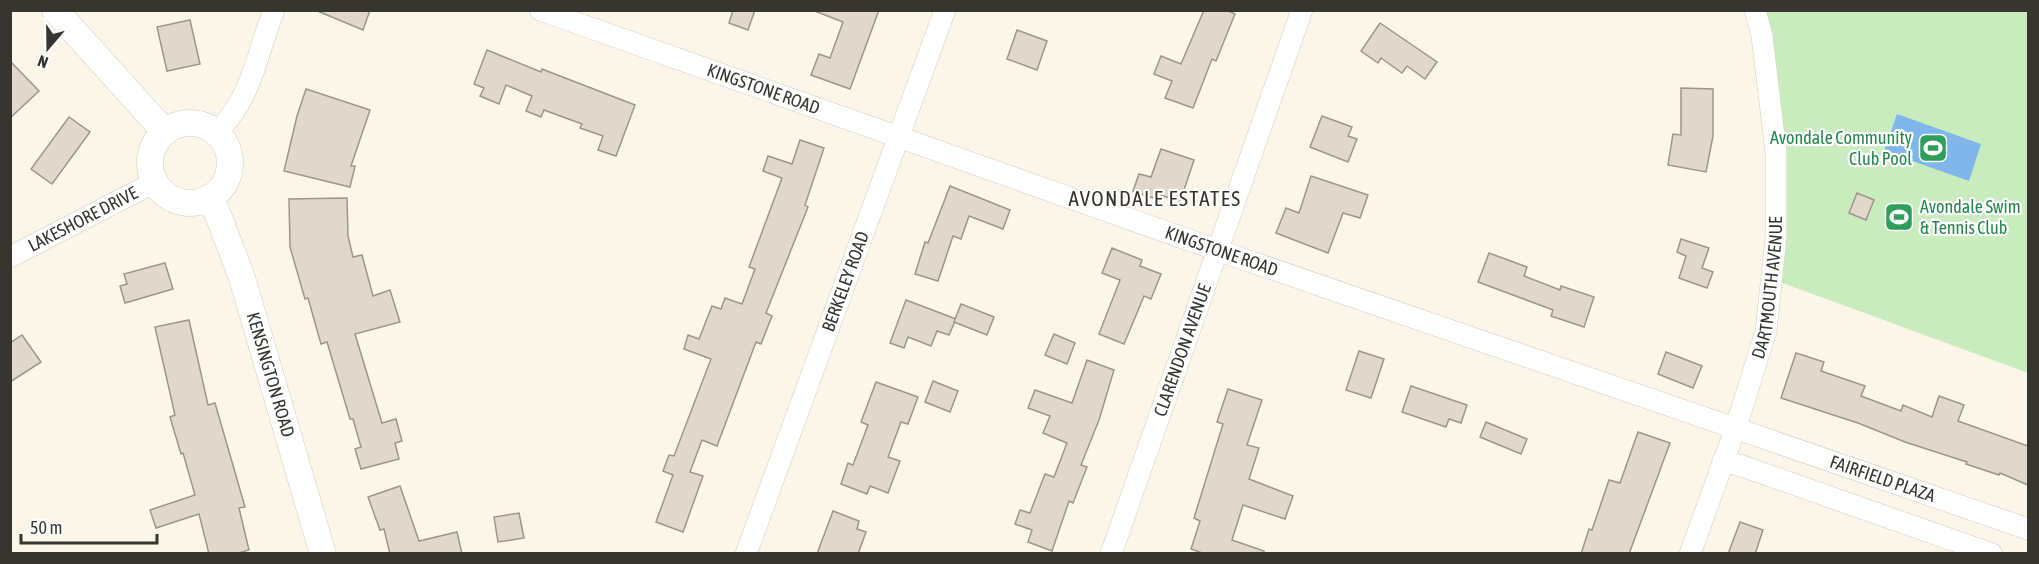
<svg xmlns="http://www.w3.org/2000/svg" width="2039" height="564" viewBox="0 0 2039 564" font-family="'Asap Condensed',sans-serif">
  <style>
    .green { fill: #c9ecbe }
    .water { fill: #80b6e9 }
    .building { fill: #e1d8cb; stroke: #9f968b; stroke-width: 1.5 }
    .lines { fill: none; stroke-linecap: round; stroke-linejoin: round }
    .minor-casing { stroke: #d2ccbf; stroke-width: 22 }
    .tertiary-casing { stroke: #d2ccbf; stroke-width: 27 }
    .minor { stroke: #fff; stroke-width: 21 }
    .tertiary { stroke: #fff; stroke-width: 26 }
    .labels { text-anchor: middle; stroke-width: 4.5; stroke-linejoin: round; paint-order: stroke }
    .street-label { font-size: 18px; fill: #373530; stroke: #fff }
    .leisure-label { font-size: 18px; fill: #27864d; stroke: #fff; text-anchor: end }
    .quarter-label { font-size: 21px; letter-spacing: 1.5px; fill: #383429; stroke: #fff }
  </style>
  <rect width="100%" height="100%" fill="#fbf6e8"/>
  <polygon class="green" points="1755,11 2028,11 2028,373 1780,282"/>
  <polygon class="water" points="1897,114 1981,144 1969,181 1884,151"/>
  <g class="building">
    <polygon points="315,10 370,10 363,30"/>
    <polygon points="733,10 755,10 748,30 729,23"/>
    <polygon points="817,10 879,10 850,89 811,75 819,54 830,58 843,22 817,12"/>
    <polygon points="1204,10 1226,10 1235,14 1216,61 1212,59 1193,108 1165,98 1172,81 1154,74 1161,56 1181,64"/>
    <polygon points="190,20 200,64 167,71 157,27"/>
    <polygon points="1380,23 1437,62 1425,79 1407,66 1402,73 1381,58 1378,63 1361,51"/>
    <polygon points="1017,30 1047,41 1037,70 1007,59"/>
    <polygon points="487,50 541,72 542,69 635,105 616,156 598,150 603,136 580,128 582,124 544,110 541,117 526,111 532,96 506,85 499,104 480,96 484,88 474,84"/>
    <polygon points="10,61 39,91 10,118"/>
    <polygon points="1681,88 1713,89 1713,136 1706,172 1668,165 1673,134 1681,135"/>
    <polygon points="306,89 370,110 351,166 355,166 350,187 284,171 297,116"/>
    <polygon points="1322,116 1352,127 1348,136 1357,139 1348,162 1310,147"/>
    <polygon points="69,117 90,132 52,184 31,169"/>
    <polygon points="800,140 824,148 805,205 808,207 766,313 772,316 761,344 756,342 717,446 702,440 690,472 703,476 683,532 656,522 673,475 663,471 669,455 674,456 711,359 684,349 688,335 699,339 712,306 721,309 725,298 742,304 755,269 749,267 782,178 763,171 768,156 792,164"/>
    <polygon points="1161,149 1194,160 1180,202 1155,193 1153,198 1133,191 1139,174 1151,177"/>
    <polygon points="1311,176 1368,195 1360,218 1343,213 1328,253 1276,233 1286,208 1299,213"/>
    <polygon points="950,186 1010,210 1003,229 969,216 961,239 953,236 938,281 915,274 925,242 928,243"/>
    <polygon points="1857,193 1874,200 1866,220 1849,213"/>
    <polygon points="347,198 348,236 353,257 362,255 373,296 390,290 400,322 355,334 382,423 396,419 402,441 395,443 399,459 361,469 355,449 361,447 353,419 350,419 327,342 321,344 308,298 305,299 290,247 289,199"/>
    <polygon points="1681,239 1709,248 1702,268 1713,272 1707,288 1679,278 1686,256 1677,252"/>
    <polygon points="1112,248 1142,260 1140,266 1161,274 1151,299 1144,296 1124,344 1099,334 1120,280 1102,273"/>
    <polygon points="1489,253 1527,267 1524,276 1560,290 1561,286 1594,297 1584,327 1551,316 1553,310 1478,282"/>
    <polygon points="165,263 173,289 125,303 120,286 127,284 124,274"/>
    <polygon points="906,300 956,319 949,335 937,331 931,346 908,337 904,348 890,343"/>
    <polygon points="961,304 994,317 987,335 954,322"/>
    <polygon points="189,320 208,405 215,403 245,507 239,508 249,550 235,554 209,554 199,514 156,528 150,510 195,495 183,453 181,454 170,417 175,415 155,327"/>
    <polygon points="1054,334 1075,343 1067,364 1045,355"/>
    <polygon points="22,335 41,362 10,382 10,343"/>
    <polygon points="1359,351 1384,359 1371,398 1346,390"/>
    <polygon points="1666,352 1702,366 1693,388 1658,374"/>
    <polygon points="1796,353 1824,362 1821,371 1865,386 1861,396 1901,411 1903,405 1932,417 1939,396 1964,405 1958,421 2028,446 2028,485 2000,473 1999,475 1966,464 1967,462 1905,442 1858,423 1781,398"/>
    <polygon points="1087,360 1114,370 1099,420 1081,465 1087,467 1073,503 1069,501 1052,551 1028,542 1032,530 1015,524 1020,510 1030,513 1045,474 1054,477 1067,443 1043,433 1050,416 1028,408 1035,390 1072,403"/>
    <polygon points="933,381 958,391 950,412 925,402"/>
    <polygon points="876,382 918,397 908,424 901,422 888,457 900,461 888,493 870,486 867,494 841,484 848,463 853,465 868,425 861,422"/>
    <polygon points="1411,386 1467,405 1461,423 1449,419 1446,427 1402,412"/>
    <polygon points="1228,389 1262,400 1247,445 1259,448 1249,479 1293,496 1285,519 1243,505 1232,540 1264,551 1264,554 1205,554 1191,549 1200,521 1194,518 1223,424 1217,422"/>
    <polygon points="1486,422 1527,439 1521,454 1480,437"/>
    <polygon points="1638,432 1670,443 1629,554 1581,554 1589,529 1592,530 1609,480 1620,483"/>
    <polygon points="400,486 419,541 457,532 462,554 390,554 384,529 380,530 368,497"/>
    <polygon points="833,511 859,521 857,529 866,532 858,554 817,554"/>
    <polygon points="519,513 524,538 498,542 494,517"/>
    <polygon points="1740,522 1763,530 1755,554 1728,554"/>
  </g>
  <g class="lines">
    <g class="minor-casing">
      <g id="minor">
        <path id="s1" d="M 540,10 L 1217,250 L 2028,529"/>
        <path d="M 216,133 C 253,97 256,56 274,10"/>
        <path id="s2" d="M 10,257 L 155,182"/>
        <polyline points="1723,461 1742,466 1992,554"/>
        <path id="s3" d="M 746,554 L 945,10"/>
        <path id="s4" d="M 1111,554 L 1302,10"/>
        <path id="s5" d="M 1690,554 L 1736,427 L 1766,331 L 1776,237 L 1776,152 L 1762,36 L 1755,10"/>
      </g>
    </g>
    <g class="tertiary-casing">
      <g id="tertiary">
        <polyline points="55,10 165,132"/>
        <circle cx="190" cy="163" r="40"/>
        <path id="s6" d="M 208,198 L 217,212 L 242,278 L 323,554"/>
      </g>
    </g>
    <use href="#minor" class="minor"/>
    <use href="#tertiary" class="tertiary"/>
  </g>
  <defs>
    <g id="stadium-square" transform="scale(1.5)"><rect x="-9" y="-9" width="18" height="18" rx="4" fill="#2e9e5b" stroke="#fff"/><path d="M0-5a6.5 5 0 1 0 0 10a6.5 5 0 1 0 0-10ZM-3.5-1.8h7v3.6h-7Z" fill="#fff"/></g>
  </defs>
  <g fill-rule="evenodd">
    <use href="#stadium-square" x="1933" y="148"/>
    <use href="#stadium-square" x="1899" y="217"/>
  </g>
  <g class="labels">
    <g class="street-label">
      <text dy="6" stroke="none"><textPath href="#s1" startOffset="237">KINGSTONE ROAD</textPath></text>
      <text dy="6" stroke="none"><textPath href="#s2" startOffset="82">LAKESHORE DRIVE</textPath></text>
      <text dy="6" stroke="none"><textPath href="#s1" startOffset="723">KINGSTONE ROAD</textPath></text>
      <text dy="6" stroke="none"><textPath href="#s3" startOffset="290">BERKELEY ROAD</textPath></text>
      <text dy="6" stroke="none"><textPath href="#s5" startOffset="279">DARTMOUTH AVENUE</textPath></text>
      <text dy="6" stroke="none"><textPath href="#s4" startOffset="216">CLARENDON AVENUE</textPath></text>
      <text dy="6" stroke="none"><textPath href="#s6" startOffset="188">KENSINGTON ROAD</textPath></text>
      <text dy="6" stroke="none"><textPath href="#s1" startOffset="1422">FAIRFIELD PLAZA</textPath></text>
    </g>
    <g class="leisure-label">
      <text x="1912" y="144">Avondale Community<tspan x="1912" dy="21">Club Pool</tspan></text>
      <text x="1920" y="213" text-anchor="start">Avondale Swim<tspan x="1920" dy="21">&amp; Tennis Club</tspan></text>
    </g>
    <g class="quarter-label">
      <text x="1155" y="206">AVONDALE ESTATES</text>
    </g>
  </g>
  <rect width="2039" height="564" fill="none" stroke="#373530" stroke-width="24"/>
  <g transform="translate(48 48) rotate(200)" stroke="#ffffff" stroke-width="4.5" paint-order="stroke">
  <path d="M0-4.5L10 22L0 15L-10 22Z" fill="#373530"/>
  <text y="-9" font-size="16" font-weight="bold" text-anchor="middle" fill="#373530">N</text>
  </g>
  <path d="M21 534v9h136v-9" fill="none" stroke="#373530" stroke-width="3"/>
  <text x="30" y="534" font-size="18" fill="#373530" stroke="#ffffff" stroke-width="4.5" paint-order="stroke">50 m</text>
</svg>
